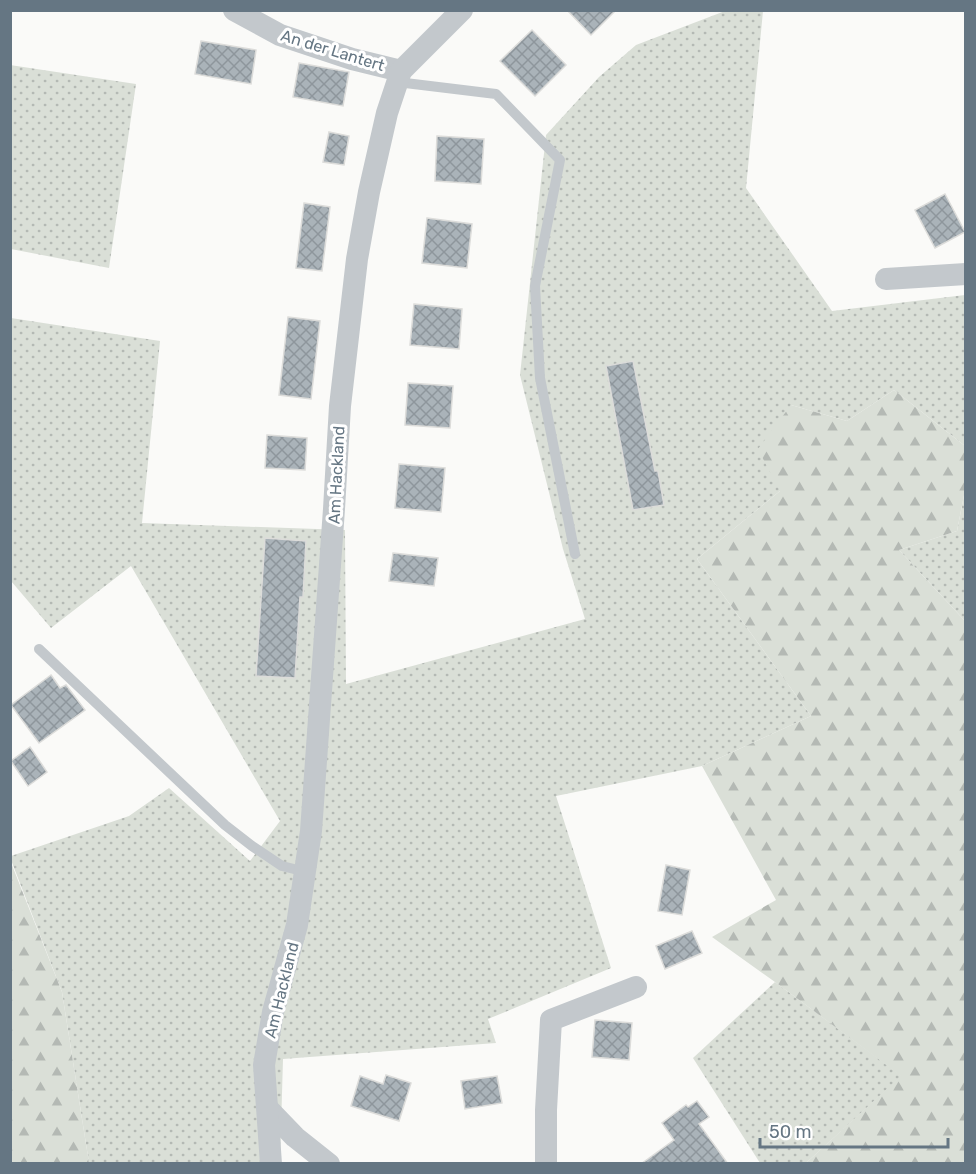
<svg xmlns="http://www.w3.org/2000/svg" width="976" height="1174" viewBox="0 0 976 1174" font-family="Rubik,sans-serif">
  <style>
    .green { fill: url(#green-dots) }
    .forest { fill: url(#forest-firs) }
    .building { fill: url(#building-cross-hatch); stroke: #dcdcda; stroke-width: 1.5 }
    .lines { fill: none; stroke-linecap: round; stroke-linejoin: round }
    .service { stroke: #c3c8cc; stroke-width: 10 }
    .minor { stroke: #c3c8cc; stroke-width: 22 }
    .labels { text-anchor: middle; stroke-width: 6; stroke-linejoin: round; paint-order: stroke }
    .street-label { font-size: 16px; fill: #657683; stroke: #fff }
  </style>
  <defs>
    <pattern id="green-dots" width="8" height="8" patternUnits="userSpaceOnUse" patternTransform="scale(1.5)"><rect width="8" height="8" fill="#dadfd7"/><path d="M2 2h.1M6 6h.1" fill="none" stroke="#b4b9b4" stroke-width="1.8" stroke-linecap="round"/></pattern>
    <pattern id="forest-firs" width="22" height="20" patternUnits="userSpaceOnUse" patternTransform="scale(1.5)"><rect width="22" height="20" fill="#dadfd7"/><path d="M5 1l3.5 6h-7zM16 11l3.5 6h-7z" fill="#b4b9b4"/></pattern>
    <pattern id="building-cross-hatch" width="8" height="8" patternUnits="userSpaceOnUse" patternTransform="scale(1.5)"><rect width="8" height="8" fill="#aab3b9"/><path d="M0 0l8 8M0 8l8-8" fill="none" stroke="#8e969c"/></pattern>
  </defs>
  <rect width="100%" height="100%" fill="#fafaf8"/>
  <g class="green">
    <polygon points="725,11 763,11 746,188 832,311 965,295 965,446 894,390 847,421 791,405 780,491 697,559 811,716 702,766 556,796 611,968 488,1019 496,1043 283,1059 280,1163 89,1163 62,992 11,860 11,856 129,816 169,788 250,861 280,821 131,566 51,628 11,581 11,318 160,341 142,523 345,530 346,684 585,619 563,549 520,375 546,135 599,77 636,45"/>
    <polygon points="10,65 136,84 109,268 11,249"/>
    <polygon points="965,490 965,621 899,550 957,531"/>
    <polygon points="775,982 902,1076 806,1163 760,1163 693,1058"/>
  </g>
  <g class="forest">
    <polygon points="894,390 965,446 965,490 957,531 899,550 965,621 965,1163 806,1163 901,1076 775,982 712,937 776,900 702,766 811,716 697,559 780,491 758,449 791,405 847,421"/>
    <polygon points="10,860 62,992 89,1163 11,1163"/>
  </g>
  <g class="building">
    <polygon points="567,10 616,10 591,35"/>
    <polygon points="532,30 566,65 535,96 500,61"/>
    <polygon points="201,41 256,50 251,84 195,74"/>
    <polygon points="299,63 349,72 343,106 293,97"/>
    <polygon points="329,132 349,136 344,165 323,162"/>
    <polygon points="437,136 484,139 481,184 435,181"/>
    <polygon points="945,194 965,232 935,248 915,210"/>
    <polygon points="304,203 330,207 322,271 296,268"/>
    <polygon points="427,218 472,224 467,268 422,263"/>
    <polygon points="414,304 462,309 459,349 410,345"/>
    <polygon points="288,317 320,321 311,399 279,395"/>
    <polygon points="633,361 655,471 658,471 664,505 633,510 606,366"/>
    <polygon points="408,383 453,386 450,428 405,425"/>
    <polygon points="267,435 307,438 305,470 265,468"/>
    <polygon points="399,464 445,468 441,512 395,508"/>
    <polygon points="265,538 306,541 303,597 300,597 295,678 256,676"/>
    <polygon points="393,553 438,558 434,586 389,581"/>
    <polygon points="51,675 60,688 66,685 85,710 39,743 11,705"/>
    <polygon points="30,747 47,772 28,786 11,761"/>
    <polygon points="666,865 690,870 682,915 658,911"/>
    <polygon points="692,931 702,953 665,969 656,946"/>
    <polygon points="595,1020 632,1023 629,1060 592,1057"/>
    <polygon points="386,1075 411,1083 399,1121 351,1106 360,1076 383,1084"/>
    <polygon points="497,1076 502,1103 465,1109 461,1081"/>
    <polygon points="697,1101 709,1117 699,1124 728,1164 641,1164 674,1140 662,1123 686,1105 688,1107"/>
  </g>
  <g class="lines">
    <g class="service">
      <polyline points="397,82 496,94 560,160 535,286 540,378 575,554"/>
      <polyline points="39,649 225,825 252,846 282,866 306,872"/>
    </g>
    <g class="minor">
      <polyline points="234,10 280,35 352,59 401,71"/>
      <polyline points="886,279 966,274"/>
      <polyline points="268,1109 295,1137 329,1164"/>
      <polyline points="271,1164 264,1065 273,1012 297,925 311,831 334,509 340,406 357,259 369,192 387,113 401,71 462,10"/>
      <polyline points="546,1164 546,1110 551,1020 636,987"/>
    </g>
  </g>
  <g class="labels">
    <g class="street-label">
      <text transform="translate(333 50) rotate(17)" y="6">An der Lantert</text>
      <text transform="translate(336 475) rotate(-87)" y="6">Am Hackland</text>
      <text transform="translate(281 990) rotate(-76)" y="6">Am Hackland</text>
    </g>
  </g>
  <rect width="976" height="1174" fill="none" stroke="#657683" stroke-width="24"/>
  <path d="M760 1138v9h188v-9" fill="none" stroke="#657683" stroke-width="3"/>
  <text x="769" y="1138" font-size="18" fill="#657683" stroke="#ffffff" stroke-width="4.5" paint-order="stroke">50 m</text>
</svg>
